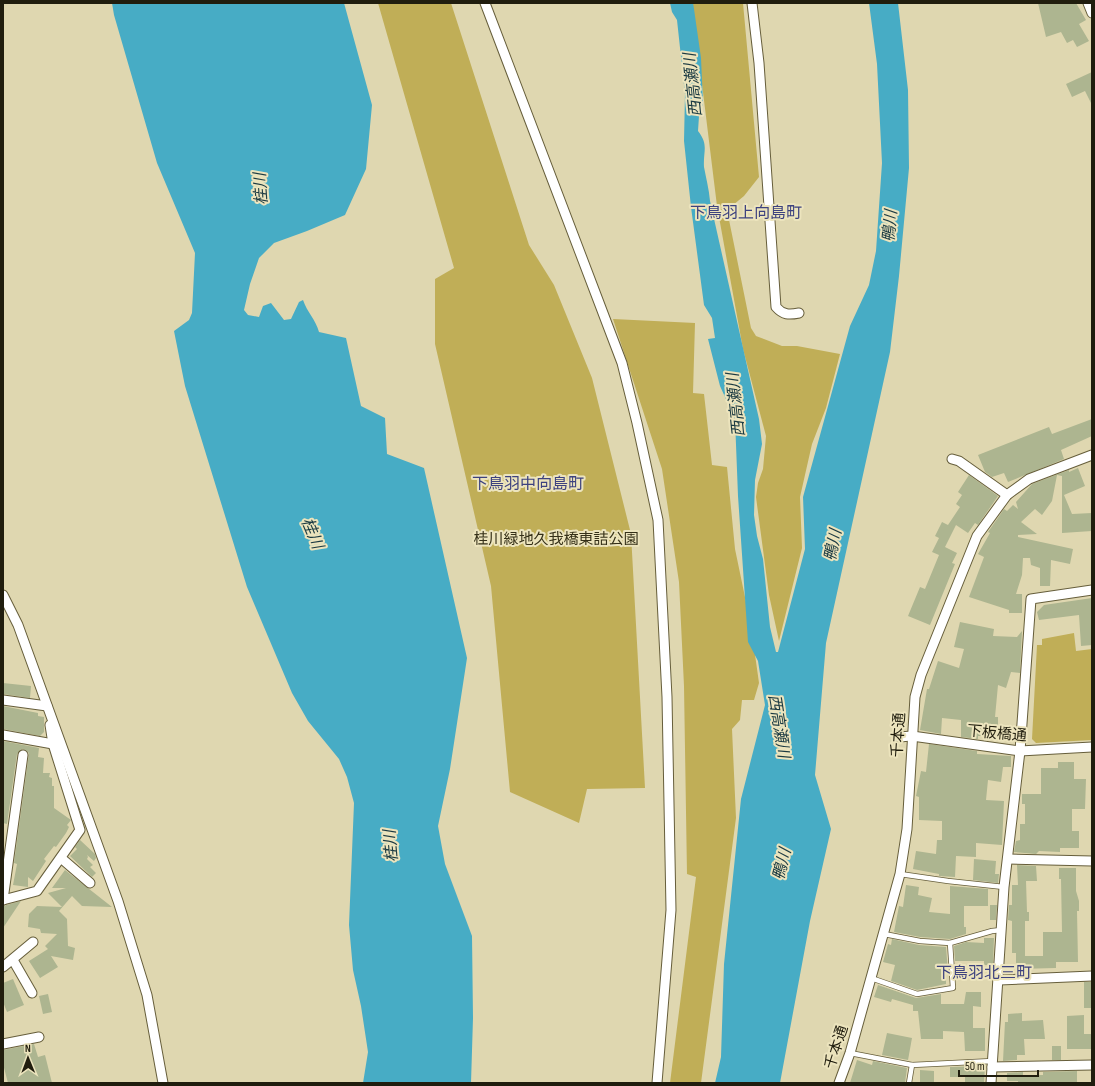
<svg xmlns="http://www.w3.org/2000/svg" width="1095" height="1086" viewBox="0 0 1095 1086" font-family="'Sofia Sans Condensed','Noto Sans JP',sans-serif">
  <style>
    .green { fill: #c0ae57 }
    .water { fill: #47acc5 }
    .building { fill: #adb590 }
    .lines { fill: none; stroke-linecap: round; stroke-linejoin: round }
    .service-casing { stroke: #665e3b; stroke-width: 6 }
    .minor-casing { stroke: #665e3b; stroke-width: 11 }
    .service { stroke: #fff; stroke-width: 4.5 }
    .minor { stroke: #fff; stroke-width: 9 }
    .labels { text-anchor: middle; stroke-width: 4; stroke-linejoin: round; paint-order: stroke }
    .park-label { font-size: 15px; fill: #353018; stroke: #ece4bd }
    .street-label { font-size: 15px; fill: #201d0e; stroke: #ece4bd }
    .water-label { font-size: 16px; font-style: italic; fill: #1b3a42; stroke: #ece4bd }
    .neighbourhood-label { font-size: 16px; fill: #3d427f; stroke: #ece4bd }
  </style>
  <rect width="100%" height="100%" fill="#dfd7b0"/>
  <g class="green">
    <polygon points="378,3 451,3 529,245 554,285 592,378 631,534 645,788 587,789 579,823 510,792 491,586 435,344 435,279 454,268"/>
    <polygon points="692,3 743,3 759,177 744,196 727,210 751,328 756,336 782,346 797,346 840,354 826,408 812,444 800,497 802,548 779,641 769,595 756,497 758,483 763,469 766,436 743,349 717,206"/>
    <polygon points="613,319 695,323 693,393 704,394 712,465 727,467 735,549 751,626 759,683 754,700 742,700 740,720 732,729 736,818 701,1083 670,1083 696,877 687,874 684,686 679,582 662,469"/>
    <polygon points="1074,633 1076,651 1092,649 1092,740 1036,743 1032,739 1037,645 1042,645 1042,639"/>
  </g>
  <g class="water">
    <path d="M 112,3 L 344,3 L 372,105 L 366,169 L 345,215 L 307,231 L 274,243 L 259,258 L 250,284 L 244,310 L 248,315 L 259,317 L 263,306 L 271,303 L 284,320 L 291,319 L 299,302 L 303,300 C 307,312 316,320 319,332 L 346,338 L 361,406 L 385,418 L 387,454 L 424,468 L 467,658 L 450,769 L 438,826 L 445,864 L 472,936 L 473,1018 L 471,1083 L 363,1083 L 368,1052 L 361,1006 L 353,970 L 349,925 L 354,803 L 347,777 L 339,759 L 308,721 L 292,693 L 247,587 L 185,386 L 174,331 L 189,320 L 192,313 L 195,253 L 157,163 L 114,15 Z"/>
    <path d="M 670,3 L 693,3 L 694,9 L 701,58 L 703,103 L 699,116 L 698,131 C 709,145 703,151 704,167 C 706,178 709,189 710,201 L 759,419 L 762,444 L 755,480 L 754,515 L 757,536 L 763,559 L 770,627 L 776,652 L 778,652 L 805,549 L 803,497 L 850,326 L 869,285 L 876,251 L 882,163 L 877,64 L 869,3 L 898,3 L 908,90 L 909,168 L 899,276 L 890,352 L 826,643 L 815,775 L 831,829 L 810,921 L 780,1083 L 715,1083 L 721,1057 L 724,964 L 741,799 L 765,705 L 758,661 L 748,642 L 738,496 L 735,419 L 720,386 L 708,339 L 715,338 L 712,318 L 704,305 L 691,207 L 684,141 L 685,94 L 677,20 L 672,12 Z"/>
  </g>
  <g class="building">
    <polygon points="1038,3 1076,3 1086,20 1079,24 1089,41 1077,47 1073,40 1067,43 1061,32 1046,37"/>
    <polygon points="1092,72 1092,105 1085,91 1072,97 1066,84"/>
    <polygon points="1092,419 1092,436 1061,450 1064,459 1008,482 1004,473 992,477 985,472 978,455 1049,427 1052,434"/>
    <polygon points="1078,468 1085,486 1064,495 1072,514 1092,513 1092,531 1062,533 1062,476 1057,475 1052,501 1042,515 1035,509 1021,522 1037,534 1018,535 1018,537 1073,549 1070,564 1051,560 1050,586 1040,586 1040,568 1031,565 1030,558 1023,558 1022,575 1016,594 1022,594 1022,613 1009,613 1009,610 969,597 984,557 978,554 990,533 988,532 1004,509 1007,511 1013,505 1018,509 1016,502 1032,484 1069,470 1069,472"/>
    <polygon points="969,475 998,496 978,525 975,523 968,533 956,525 945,547 957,553 952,563 955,564 930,625 908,616 920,587 925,589 939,555 932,552 939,538 935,536 942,522 948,525 960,507 956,504 962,495 958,492"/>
    <polygon points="1092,598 1092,645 1081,646 1079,615 1039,620 1037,612 1044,605"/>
    <polygon points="960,622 994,629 993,636 1017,637 1022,631 1020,673 1011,672 1006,688 998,685 995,717 998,717 998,736 978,736 978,739 961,737 961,720 942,718 941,734 920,730 927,689 929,689 938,661 959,668 964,649 954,647"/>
    <polygon points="3,683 31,686 30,698 3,694"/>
    <polygon points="3,706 38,713 38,716 44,717 44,732 40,736 3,729"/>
    <polygon points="3,741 39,748 38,757 44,758 43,773 50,773 49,777 52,778 52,786 54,786 54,808 71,820 67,825 69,827 66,833 56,847 54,846 44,859 46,861 33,881 28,877 28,887 13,885 17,864 14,863 29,753 23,749 17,754 7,824 3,823"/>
    <polygon points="929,744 977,751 977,754 1011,756 1011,767 1003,767 1001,782 988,780 986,800 1004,801 1002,845 976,843 976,857 956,856 955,877 939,876 939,874 913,869 916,851 936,854 937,840 942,840 942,821 919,820 919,797 916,796 921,771 926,772"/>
    <polygon points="1058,762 1074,762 1074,779 1086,779 1085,809 1072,809 1072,831 1079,831 1079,848 1060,848 1060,852 1039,851 1036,854 1014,852 1016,841 1020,840 1020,824 1025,824 1025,804 1022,804 1022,794 1041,794 1041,768 1058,768"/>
    <polygon points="80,840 95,854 96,858 94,861 87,855 88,857 87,859 93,865 90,867 96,873 92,877 70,856 77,849 75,847"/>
    <polygon points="974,859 996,861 995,874 999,874 998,883 973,880"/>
    <polygon points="1017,865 1036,866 1037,881 1026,881 1027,912 1029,912 1029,921 1025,921 1025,956 1043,956 1043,932 1062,932 1061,879 1059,879 1059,868 1076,868 1076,891 1079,901 1079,911 1077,911 1078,962 1056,962 1056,968 1016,969 1016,953 1012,953 1012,921 1008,920 1009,905 1012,905 1012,885 1018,885"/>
    <polygon points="65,870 112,907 82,906 72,896 59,911 67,919 68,946 75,948 73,960 51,956 58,967 40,978 29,961 48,949 45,946 57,934 41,933 40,929 28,927 29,914 37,906 62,907 48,893 66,888 52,888"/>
    <polygon points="906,885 919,887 918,895 932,898 929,912 950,914 950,886 988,889 988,906 964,906 964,927 966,927 966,934 950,939 920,937 894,932 899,906 903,907"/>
    <polygon points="21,901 3,928 3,906"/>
    <polygon points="990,905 997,905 996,920 990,920"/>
    <polygon points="984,938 994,938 993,965 984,965 984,961 955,961 954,946 966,942 984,943"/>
    <polygon points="892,939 919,945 946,947 948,972 946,972 946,984 917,990 891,981 895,965 883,962 888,944 891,945"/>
    <polygon points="13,979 24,1005 7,1012 3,1002 3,983"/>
    <rect x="1084" y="982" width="8" height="26"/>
    <polygon points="878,985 916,998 941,994 941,1004 964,1004 966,992 981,992 981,1007 973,1006 973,1028 985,1028 985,1051 965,1051 964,1032 943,1031 943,1039 921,1039 918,1011 913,1011 913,1005 892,999 891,1002 874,997"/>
    <polygon points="48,994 52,1012 43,1014 39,996"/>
    <polygon points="1022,1013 1022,1021 1043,1020 1045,1039 1024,1039 1025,1055 1017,1055 1017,1060 1003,1061 1005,1022 1008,1022 1008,1014"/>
    <polygon points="1084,1015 1084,1034 1092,1034 1092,1049 1067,1049 1067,1016"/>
    <polygon points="887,1033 912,1038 908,1060 882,1055"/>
    <polygon points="34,1044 38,1057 45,1055 52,1083 8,1083 3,1064 3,1050"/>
    <rect x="1052" y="1046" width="9" height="14"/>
    <polygon points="857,1060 872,1065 873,1061 907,1068 905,1083 850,1083"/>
    <polygon points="985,1066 984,1083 965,1082 965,1077 950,1077 950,1067"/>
    <polygon points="920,1070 934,1071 934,1083 920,1083"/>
    <polygon points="1077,1071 1077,1083 1018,1083 1018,1081 1007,1081 1007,1073 1023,1072 1023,1075 1043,1075 1043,1072"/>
  </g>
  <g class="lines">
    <g class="service-casing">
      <g id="service">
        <polyline points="900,874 948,881 1004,887"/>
        <polyline points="884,934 920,941 950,943"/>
        <polyline points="871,978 917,994 953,988 950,943 992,931 1002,930"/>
        <polyline points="850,1053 912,1065 993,1061"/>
        <polyline points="909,1083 912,1065"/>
      </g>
    </g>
    <g class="minor-casing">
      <g id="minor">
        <polyline points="485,3 622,363 637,423 658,520 667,697 671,910 657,1083"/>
        <path d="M 752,3 L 759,63 L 776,307 C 783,315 789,315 799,313"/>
        <polyline points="1088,3 1092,13"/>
        <polyline points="952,459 959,461 1007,495"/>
        <polyline points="3,595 18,625 118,901 147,995 163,1083"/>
        <polyline points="3,700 47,706"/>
        <polyline points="3,735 53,744"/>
        <polyline points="899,737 912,736 1020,751 1092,747"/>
        <polyline points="61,858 90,883"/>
        <polyline points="1008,859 1092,861"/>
        <polyline points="3,900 37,891 80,830 53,744 50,725"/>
        <polyline points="3,900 23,755"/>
        <polyline points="13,960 32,993"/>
        <polyline points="3,967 33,942"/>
        <polyline points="999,980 1092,976"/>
        <polyline points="3,1044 39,1037"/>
        <polyline points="992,1067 1092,1065"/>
        <polyline points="839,1083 850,1053 900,874 907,829 915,697 921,675 977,536 1007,495 1029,479 1092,455"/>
        <polyline points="991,1083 1004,887 1020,751 1031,599 1092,590"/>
      </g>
    </g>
    <use href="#service" class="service"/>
    <use href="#minor" class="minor"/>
  </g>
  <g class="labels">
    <g class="park-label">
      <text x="556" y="544">桂川緑地久我橋東詰公園</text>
    </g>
    <g class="street-label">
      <text transform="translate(997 733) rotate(5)" y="5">下板橋通</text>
      <text transform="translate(898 735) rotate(-86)" y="5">千本通</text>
      <text transform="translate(836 1047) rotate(-72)" y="5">千本通</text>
    </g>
    <g class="water-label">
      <text transform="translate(692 85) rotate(-96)" y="6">西高瀬川</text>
      <text transform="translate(260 189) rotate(-94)" y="6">桂川</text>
      <text transform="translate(889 226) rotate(-85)" y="6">鴨川</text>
      <text transform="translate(735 405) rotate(-96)" y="6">西高瀬川</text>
      <text transform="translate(313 533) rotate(67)" y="6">桂川</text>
      <text transform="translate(832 545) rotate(-79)" y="6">鴨川</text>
      <text transform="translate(780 726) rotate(81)" y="6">西高瀬川</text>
      <text transform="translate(390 846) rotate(-95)" y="6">桂川</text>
      <text transform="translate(781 864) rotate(-76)" y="6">鴨川</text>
    </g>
    <g class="neighbourhood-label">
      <text x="746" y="218">下鳥羽上向島町</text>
      <text x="528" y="489">下鳥羽中向島町</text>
      <text x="984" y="978">下鳥羽北三町</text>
    </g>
  </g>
  <rect width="1095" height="1086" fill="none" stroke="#201d0e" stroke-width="8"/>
  <g transform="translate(28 1058) rotate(359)" stroke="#ece4bd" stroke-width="3" paint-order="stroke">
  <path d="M0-3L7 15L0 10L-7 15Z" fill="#201d0e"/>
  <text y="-6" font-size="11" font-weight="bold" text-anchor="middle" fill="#201d0e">N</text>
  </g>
  <path d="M959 1070v6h79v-6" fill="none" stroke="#201d0e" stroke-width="2"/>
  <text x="965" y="1070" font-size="12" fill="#201d0e" stroke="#ece4bd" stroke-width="3" paint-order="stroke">50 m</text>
</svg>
